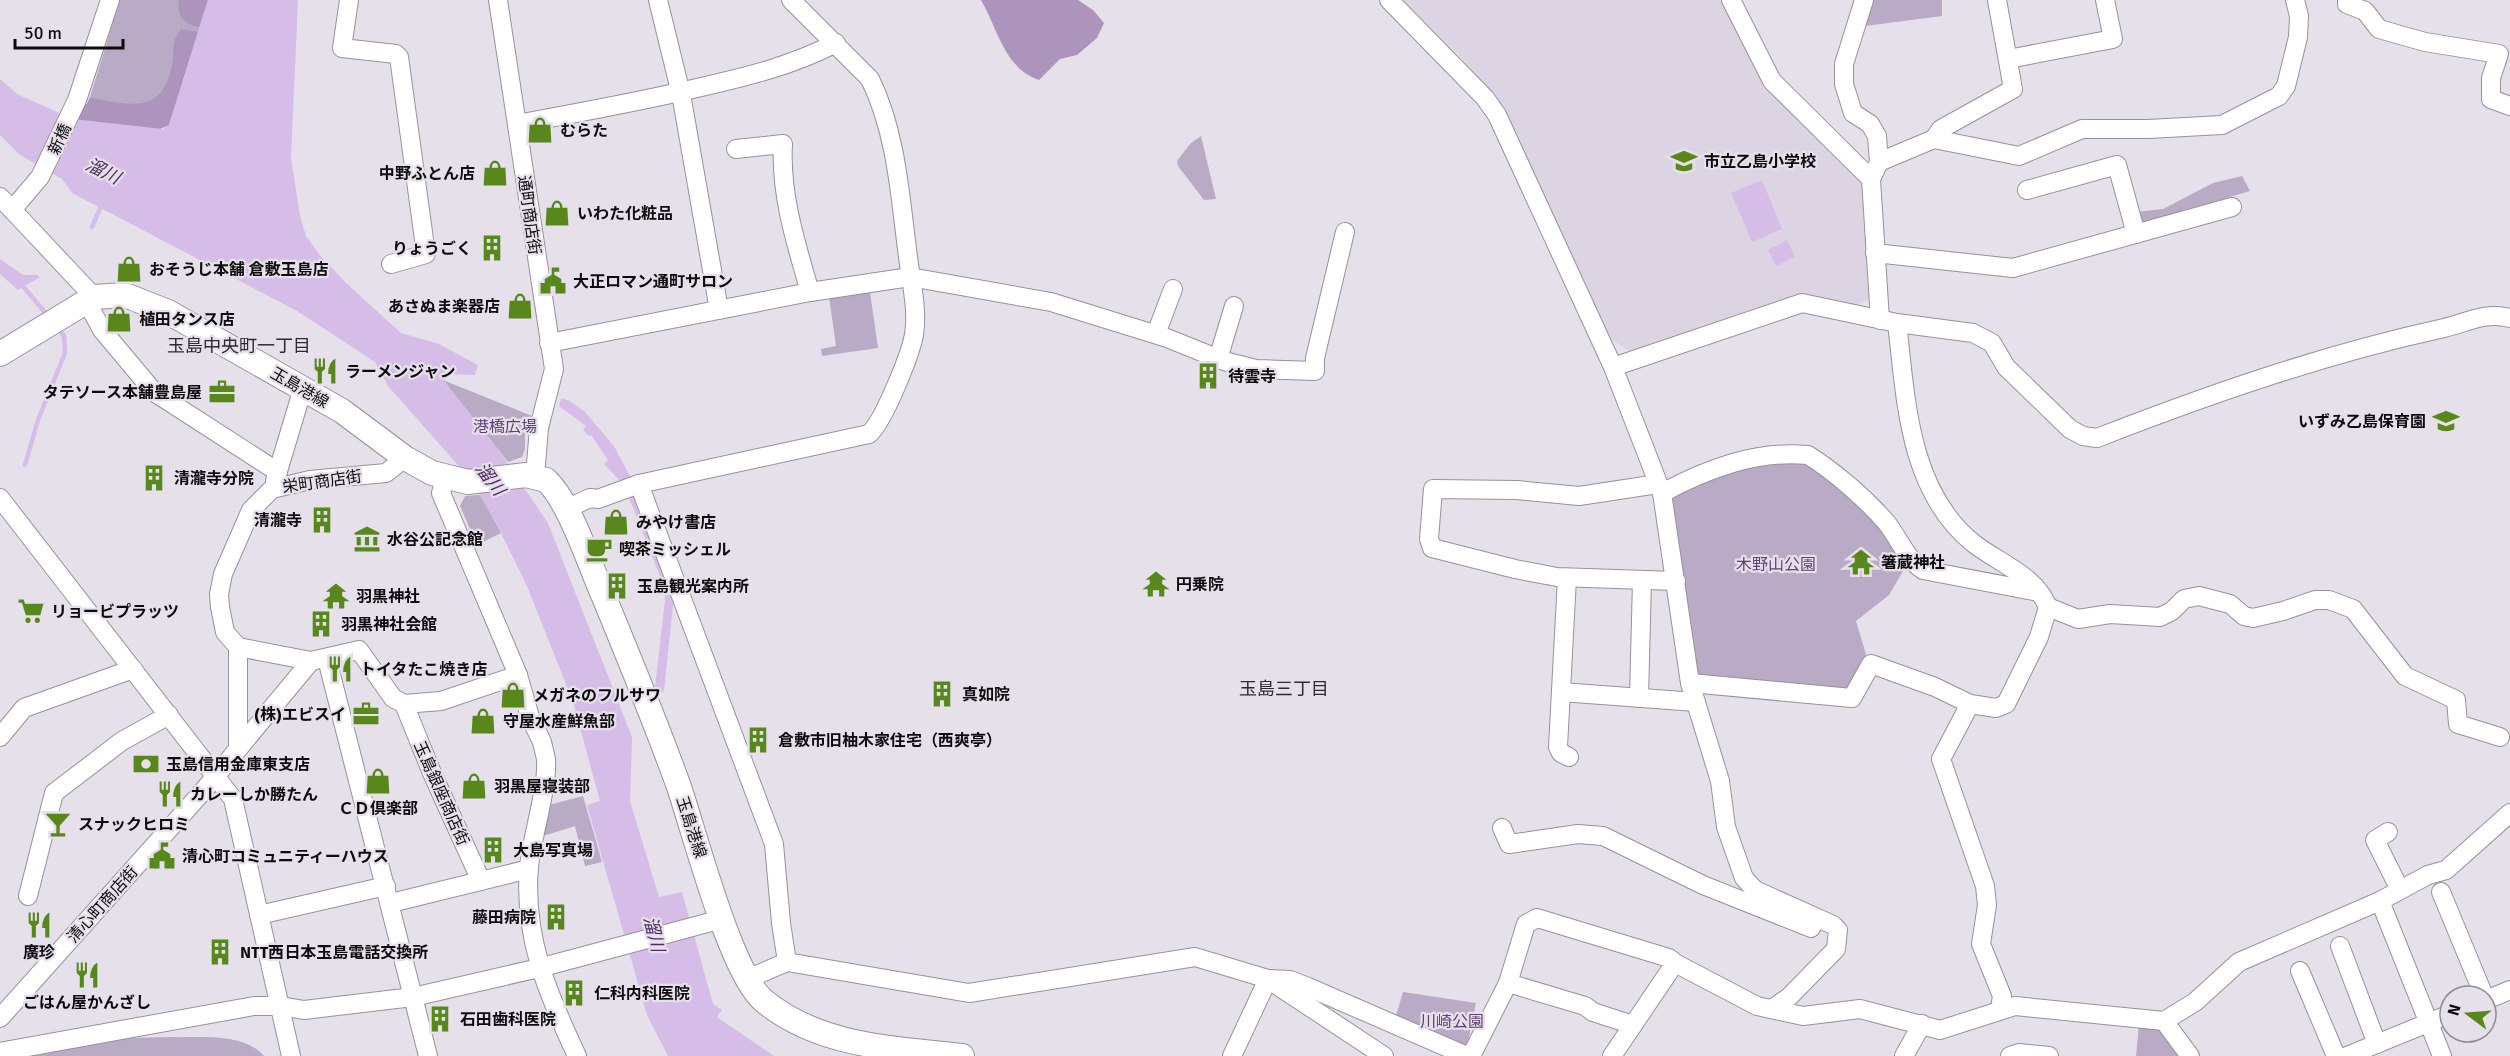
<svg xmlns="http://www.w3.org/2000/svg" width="2510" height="1056" viewBox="0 0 2510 1056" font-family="Signika,'Noto Sans JP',sans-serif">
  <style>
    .built { fill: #dcd3e3 }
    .green { fill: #b9aac5 }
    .forest { fill: #ac94bd }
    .water { fill: #d6bde8 }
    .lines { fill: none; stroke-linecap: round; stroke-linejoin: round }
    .stream { stroke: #d6bde8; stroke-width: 4.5 }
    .minor-casing { stroke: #96919a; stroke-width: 20 }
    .major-casing { stroke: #96919a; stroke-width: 26 }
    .minor { stroke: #fff; stroke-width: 18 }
    .major { stroke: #fff; stroke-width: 24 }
    .labels { text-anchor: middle; stroke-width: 4.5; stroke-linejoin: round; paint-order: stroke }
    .poi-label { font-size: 16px; font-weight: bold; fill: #0d0b0e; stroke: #e6e0ea; text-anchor: start }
    .street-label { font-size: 16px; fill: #0d0b0e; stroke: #e6e0ea }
    .park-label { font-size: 16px; fill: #624077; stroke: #e6e0ea }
    .water-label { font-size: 18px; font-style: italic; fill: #4f2d63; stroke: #e6e0ea }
    .neighbourhood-label { font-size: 18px; fill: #2e2a31; stroke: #e6e0ea }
  </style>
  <rect width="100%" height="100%" fill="#e6e0ea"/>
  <polygon class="built" points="1400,0 1722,0 1766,82 1867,185 1873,285 1869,299 1853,308 1810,297 1632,353 1601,332 1495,98 1458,54"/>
  <g class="green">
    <polygon points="120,0 208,0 169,125 157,130 73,119 79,105 87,104 90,97"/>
    <polygon points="1871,0 1942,0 1942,16 1865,26"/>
    <polygon points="1201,136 1216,199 1204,200 1178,166 1177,161 1190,144"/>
    <polygon points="2242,176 2250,191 2139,224 2135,212 2163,209 2213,183"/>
    <polygon points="870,292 878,348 822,356 821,349 836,346 829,297"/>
    <polygon points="443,380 537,418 531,430 525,433 525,449 522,457 508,462"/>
    <polygon points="1784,457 1813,465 1884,526 1909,561 1889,595 1856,621 1867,658 1848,692 1695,679 1668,497 1714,475"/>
    <polygon points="481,495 501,533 477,545 460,506 465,496"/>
    <polygon points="583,796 602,862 585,866 575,826 540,837 545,806"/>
    <polygon points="1403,992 1476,1003 1467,1047 1395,1019"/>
    <polygon points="2139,1024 2164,1025 2185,1056 2136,1056"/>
    <path d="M 171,1037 C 200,1038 243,1032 264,1056 L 26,1056 L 127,1038 Z"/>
  </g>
  <g class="forest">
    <path d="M 179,0 L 208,0 L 199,27 C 184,24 176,16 179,0 Z"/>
    <path d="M 981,0 L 1078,0 L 1093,10 L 1104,23 L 1097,38 L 1077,55 L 1060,59 L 1039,80 C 1004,68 998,29 981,0 Z"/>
    <path d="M 181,29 L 198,32 L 169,125 L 157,130 L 73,119 L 79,105 L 87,104 L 90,98 C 133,105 164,116 173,60 C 174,48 172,39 181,29 Z"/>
  </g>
  <g class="water">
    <polygon points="208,0 298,0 291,158 300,216 306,236 320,255 346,283 401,333 439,344 478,365 475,375 445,374 443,380 495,445 548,523 632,737 630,801 659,897 682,892 713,1004 722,1010 717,1017 774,1056 668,1056 647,1015 587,805 600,801 573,702 527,586 500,531 480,495 457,464 388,386 375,362 297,311 72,193 62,179 20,155 0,135 0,79 17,94 73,119 163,129 169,125"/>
    <polygon points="1762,180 1782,229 1752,242 1731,193"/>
    <polygon points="1787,240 1795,257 1776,266 1768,250"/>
    <polygon points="0,259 23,275 37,275 40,277 18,290 0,274"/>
    <polygon points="561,398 570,401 585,412 614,446 632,480 674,595 664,691 658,694 655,687 665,600 663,584 624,485 604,464 608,460 591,435 589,436 583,430 586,426 559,406"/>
  </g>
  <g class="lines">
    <g class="stream">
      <polyline points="92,227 102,204"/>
      <polyline points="21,284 48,316"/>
      <polyline points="25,465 38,420 65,353 64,336 57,327"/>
    </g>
    <g class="minor-casing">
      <g id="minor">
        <polyline points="349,0 342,48 396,54 399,57 426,254 391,264"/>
        <polyline points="498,0 554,369 539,428 535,476"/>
        <polyline points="658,0 681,94 719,310"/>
        <polyline points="1389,0 1485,98 1497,115 1613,367 1662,493 1690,683 1720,781 1726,827 1744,878 1755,890 1833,925 1838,930 1836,949 1789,997 1772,1009"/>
        <polyline points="1731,0 1772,81 1871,179"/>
        <polyline points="1864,0 1844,64 1844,84 1853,113 1870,124 1877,136 1879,162 1871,179 1880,320"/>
        <polyline points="2347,0 2347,4 2365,11 2379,29 2425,42 2499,54 2491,78 2491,99 2510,106"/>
        <polyline points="2008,59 2113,39 2105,0"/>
        <path d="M 517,124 C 577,113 638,102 697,88 C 746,77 791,66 836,43"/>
        <polyline points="1934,139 1941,129 2013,89 1997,0"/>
        <path d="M 736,149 L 783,144 C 780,194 796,244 810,292"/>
        <polyline points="1879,162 1934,139 2019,156 2082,129 2148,129 2222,125 2279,96 2286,86 2298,37 2299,16 2295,0"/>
        <polyline points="2027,190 2117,165 2136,234"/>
        <polyline points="0,197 94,297"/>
        <polyline points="12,210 40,177 77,100 110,0"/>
        <polyline points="1875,253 2013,268 2232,207"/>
        <polyline points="87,302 102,330 154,392 278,472"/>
        <path d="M 1897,323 C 1906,399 1908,490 1973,543 C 2000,564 2034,574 2048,607 L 2039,637 L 2006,704 L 1996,708 L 1970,704 L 1941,759 L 1985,886 L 1987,905 L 1981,944 L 2002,996 L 2000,1009"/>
        <polyline points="1156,334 1173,289"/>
        <polyline points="549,343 810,292 910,277 1051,302 1167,338 1224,361 1256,369 1315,371 1315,358 1345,232"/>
        <polyline points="1218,359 1234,306"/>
        <path d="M 1613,367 L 1802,303 L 1897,323 L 1973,333 L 1992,343 L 2006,367 L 2070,429 L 2083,436 L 2097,438 C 2210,394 2325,354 2444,328 C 2466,323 2486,311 2510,318"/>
        <polyline points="405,458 386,473 310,480 272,489 251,510 223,574 219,594 220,607 225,632 238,647 311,661 359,650 393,698 404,704 432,773 481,881"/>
        <path d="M 445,478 L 441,493 L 518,675 L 530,717 L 542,742 L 546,759 C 548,789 532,835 529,867 C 523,938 548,994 577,1056"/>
        <polyline points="275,481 303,388"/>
        <polyline points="639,484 774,844 781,923 787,962 969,993 1195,957 1268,979 1290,980 1308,987 1467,1056"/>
        <polyline points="1658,484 1579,496 1517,490 1433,489 1429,539 1432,548 1515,569 1557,577 1676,581"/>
        <path d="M 1662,493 C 1707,469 1756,450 1808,455 C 1835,472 1865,498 1886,522 C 1899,538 1906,559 1923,570 L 2039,592"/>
        <polyline points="0,498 233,799 291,1056"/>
        <path d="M 566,509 L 590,498 L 598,499 L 639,484 L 869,434 C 884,421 910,355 914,335 C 918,310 911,281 908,257 C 900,197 897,134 870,79 L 791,0"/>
        <polyline points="1567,578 1558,747 1561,753 1569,757"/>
        <polyline points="2048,607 2078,619 2110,614 2160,617 2172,611 2184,599 2199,596 2230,604 2244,616 2253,618 2283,611 2315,600 2329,600 2353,609 2405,676 2456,700 2458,724 2500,737"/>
        <polyline points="327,659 428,1056"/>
        <polyline points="1690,683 1852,698 1871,664 1935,687 1970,704"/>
        <polyline points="1561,692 1696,702"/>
        <polyline points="1639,698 1642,580"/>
        <polyline points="404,704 441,701 518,675"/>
        <polyline points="0,737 24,708 133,669"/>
        <polyline points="238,749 238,647"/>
        <polyline points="1502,828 1509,844 1578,834 1603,836 1703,885 1811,928"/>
        <polyline points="2388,832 2375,840 2400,890"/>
        <polyline points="2441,892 2484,996"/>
        <polyline points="28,896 54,793 122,741 169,715"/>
        <polyline points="2380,901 2442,1056"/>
        <polyline points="391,903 529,869"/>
        <polyline points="259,915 386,886"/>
        <polyline points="2340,946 2377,1044"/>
        <polyline points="2300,971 2336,1056"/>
        <polyline points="747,979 787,962"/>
        <polyline points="1272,982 1384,1056"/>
        <polyline points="1508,983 1585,1006 1593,1012 1633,1025"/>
        <polyline points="2486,1000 2510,990"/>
        <polyline points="0,1018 204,790 311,661"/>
        <polyline points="2164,1021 2190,1056"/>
        <polyline points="0,1052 254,1006 281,1006 304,1010 413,997 539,968 722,919"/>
        <polyline points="1232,1056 1268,979"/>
        <polyline points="1471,1056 1508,983 1526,924 1537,918 1669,958 1675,963"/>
        <polyline points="1612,1056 1675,963 1757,1006 1803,1016 1860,1009 1940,1030 2015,1006 2164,1021 2195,1002 2239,962 2380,901 2428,875 2446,870 2510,813"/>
        <polyline points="1904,1056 1922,1024"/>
        <polyline points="2010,1056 2019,1053 2049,1056"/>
        <polyline points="2347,1056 2450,1014"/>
      </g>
    </g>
    <g class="major-casing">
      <path id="major" d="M 0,354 L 94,297 L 125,295 L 168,312 L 342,411 L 405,458 L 432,473 L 468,482 L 526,475 L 546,480 C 570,502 590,566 604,597 C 630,660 656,723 679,787 C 695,834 731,974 764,1001 C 820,1047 894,1048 962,1056"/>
    </g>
    <use href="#minor" class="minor"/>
    <use href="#major" class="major"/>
  </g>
  <defs>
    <g id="shop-bare" transform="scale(2.07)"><path d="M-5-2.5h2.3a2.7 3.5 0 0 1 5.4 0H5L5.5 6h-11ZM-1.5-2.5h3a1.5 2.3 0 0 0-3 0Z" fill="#58881c" stroke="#e6e0ea" stroke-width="2.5" paint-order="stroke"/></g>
    <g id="school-bare" transform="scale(2.07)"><path d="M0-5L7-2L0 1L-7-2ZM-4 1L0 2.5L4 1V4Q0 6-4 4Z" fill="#58881c" stroke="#e6e0ea" stroke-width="2.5" paint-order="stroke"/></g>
    <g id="building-bare" transform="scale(2.07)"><path d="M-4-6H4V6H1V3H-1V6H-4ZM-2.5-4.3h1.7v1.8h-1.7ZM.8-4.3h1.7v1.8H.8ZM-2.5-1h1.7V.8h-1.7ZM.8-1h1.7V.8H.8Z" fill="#58881c" stroke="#e6e0ea" stroke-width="2.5" paint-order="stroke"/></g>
    <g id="civic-bare" transform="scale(2.07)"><path d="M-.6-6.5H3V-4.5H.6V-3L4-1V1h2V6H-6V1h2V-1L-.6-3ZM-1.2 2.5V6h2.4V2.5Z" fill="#58881c" stroke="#e6e0ea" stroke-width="2.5" paint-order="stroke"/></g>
    <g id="restaurant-bare" transform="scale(2.07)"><path d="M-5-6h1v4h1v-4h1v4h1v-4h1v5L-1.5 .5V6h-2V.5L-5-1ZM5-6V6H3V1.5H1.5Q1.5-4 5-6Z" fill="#58881c" stroke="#e6e0ea" stroke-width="2.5" paint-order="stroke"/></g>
    <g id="office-bare" transform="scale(2.07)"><path d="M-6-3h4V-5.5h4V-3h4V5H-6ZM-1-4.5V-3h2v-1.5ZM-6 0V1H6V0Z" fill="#58881c" stroke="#e6e0ea" stroke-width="2.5" paint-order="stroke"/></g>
    <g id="museum-bare" transform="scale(2.07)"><path d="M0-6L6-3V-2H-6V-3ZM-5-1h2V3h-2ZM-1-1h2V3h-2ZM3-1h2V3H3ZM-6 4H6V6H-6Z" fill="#58881c" stroke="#e6e0ea" stroke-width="2.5" paint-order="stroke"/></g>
    <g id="cafe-bare" transform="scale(2.07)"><path d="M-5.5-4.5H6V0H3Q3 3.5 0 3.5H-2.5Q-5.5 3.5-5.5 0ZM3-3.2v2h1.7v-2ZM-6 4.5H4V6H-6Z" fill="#58881c" stroke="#e6e0ea" stroke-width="2.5" paint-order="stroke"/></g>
    <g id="temple-bare" transform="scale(2.07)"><path d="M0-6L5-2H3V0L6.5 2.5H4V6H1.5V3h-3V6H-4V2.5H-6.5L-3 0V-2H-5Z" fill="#58881c" stroke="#e6e0ea" stroke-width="2.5" paint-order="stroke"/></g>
    <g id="supermarket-bare" transform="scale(2.07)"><path d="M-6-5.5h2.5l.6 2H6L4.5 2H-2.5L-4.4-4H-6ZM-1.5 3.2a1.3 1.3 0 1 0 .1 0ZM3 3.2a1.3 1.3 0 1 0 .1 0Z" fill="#58881c" stroke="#e6e0ea" stroke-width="2.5" paint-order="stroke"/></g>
    <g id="bank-bare" transform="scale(2.07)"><path d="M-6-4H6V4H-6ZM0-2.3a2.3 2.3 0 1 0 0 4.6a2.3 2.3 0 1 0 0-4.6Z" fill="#58881c" stroke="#e6e0ea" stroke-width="2.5" paint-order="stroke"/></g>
    <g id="bar-bare" transform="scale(2.07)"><path d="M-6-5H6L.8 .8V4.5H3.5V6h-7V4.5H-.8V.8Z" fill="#58881c" stroke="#e6e0ea" stroke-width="2.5" paint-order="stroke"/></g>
  </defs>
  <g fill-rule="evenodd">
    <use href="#shop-bare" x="540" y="130"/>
    <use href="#school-bare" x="1684" y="161"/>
    <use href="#shop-bare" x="495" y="173"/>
    <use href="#shop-bare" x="557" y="213"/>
    <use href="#building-bare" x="492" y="248"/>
    <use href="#shop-bare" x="129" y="269"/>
    <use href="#civic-bare" x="553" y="281"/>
    <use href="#shop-bare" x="520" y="306"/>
    <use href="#shop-bare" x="119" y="319"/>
    <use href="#restaurant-bare" x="325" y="371"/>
    <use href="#building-bare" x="1208" y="376"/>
    <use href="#office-bare" x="222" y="392"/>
    <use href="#school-bare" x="2446" y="421"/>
    <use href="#building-bare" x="154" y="478"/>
    <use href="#building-bare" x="322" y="520"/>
    <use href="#shop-bare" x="616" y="522"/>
    <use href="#museum-bare" x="367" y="539"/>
    <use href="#cafe-bare" x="599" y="549"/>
    <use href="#temple-bare" x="1861" y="562"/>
    <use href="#temple-bare" x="1156" y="584"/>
    <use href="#building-bare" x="617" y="586"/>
    <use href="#temple-bare" x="336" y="596"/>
    <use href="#supermarket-bare" x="31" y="611"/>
    <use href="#building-bare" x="321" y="624"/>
    <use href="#restaurant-bare" x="340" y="669"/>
    <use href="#building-bare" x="942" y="694"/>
    <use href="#shop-bare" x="513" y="695"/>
    <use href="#office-bare" x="366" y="714"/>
    <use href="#shop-bare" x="483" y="721"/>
    <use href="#building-bare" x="758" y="740"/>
    <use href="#bank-bare" x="146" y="764"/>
    <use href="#shop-bare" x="378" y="781"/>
    <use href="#shop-bare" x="474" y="786"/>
    <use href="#restaurant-bare" x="170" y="794"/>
    <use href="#bar-bare" x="58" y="824"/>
    <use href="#building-bare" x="493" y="850"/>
    <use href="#civic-bare" x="162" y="856"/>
    <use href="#building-bare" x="556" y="917"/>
    <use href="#restaurant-bare" x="39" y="925"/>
    <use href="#building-bare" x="220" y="952"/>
    <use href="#restaurant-bare" x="87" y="975"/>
    <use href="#building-bare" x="574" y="993"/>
    <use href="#building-bare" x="440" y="1019"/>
  </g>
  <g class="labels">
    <g class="poi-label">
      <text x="560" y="136">むらた</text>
      <text x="1704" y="167">市立乙島小学校</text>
      <text x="475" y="179" text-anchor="end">中野ふとん店</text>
      <text x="577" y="219">いわた化粧品</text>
      <text x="472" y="254" text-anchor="end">りょうごく</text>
      <text x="149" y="275">おそうじ本舗 倉敷玉島店</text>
      <text x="573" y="287">大正ロマン通町サロン</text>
      <text x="500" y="312" text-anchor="end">あさぬま楽器店</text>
      <text x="139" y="325">植田タンス店</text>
      <text x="345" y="377">ラーメンジャン</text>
      <text x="1228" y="382">待雲寺</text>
      <text x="202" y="398" text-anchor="end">タテソース本舗豊島屋</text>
      <text x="2426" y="427" text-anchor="end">いずみ乙島保育園</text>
      <text x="174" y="484">清瀧寺分院</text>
      <text x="302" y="526" text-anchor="end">清瀧寺</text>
      <text x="636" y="528">みやけ書店</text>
      <text x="387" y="545">水谷公記念館</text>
      <text x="619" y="555">喫茶ミッシェル</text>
      <text x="1881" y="568">箸蔵神社</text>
      <text x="1176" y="590">円乗院</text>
      <text x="637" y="592">玉島観光案内所</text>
      <text x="356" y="602">羽黒神社</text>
      <text x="51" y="617">リョービプラッツ</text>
      <text x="341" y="630">羽黒神社会館</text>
      <text x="360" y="675">トイタたこ焼き店</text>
      <text x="962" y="700">真如院</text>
      <text x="533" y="701">メガネのフルサワ</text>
      <text x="346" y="720" text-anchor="end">(株)エビスイ</text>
      <text x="503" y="727">守屋水産鮮魚部</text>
      <text x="778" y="746">倉敷市旧柚木家住宅（西爽亭）</text>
      <text x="166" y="770">玉島信用金庫東支店</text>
      <text x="494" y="792">羽黒屋寝装部</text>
      <text x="190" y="800">カレーしか勝たん</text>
      <text x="378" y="814" text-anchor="middle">ＣＤ倶楽部</text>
      <text x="78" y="830">スナックヒロミ</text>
      <text x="513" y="856">大島写真場</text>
      <text x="182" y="862">清心町コミュニティーハウス</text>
      <text x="536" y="923" text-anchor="end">藤田病院</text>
      <text x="39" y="958" text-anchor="middle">廣珍</text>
      <text x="240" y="958">NTT西日本玉島電話交換所</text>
      <text x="594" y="999">仁科内科医院</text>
      <text x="87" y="1008" text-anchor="middle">ごはん屋かんざし</text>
      <text x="460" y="1025">石田歯科医院</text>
    </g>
    <g class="street-label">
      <text transform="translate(59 139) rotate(-65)" y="6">新橋</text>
      <text transform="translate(530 215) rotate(82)" y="6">通町商店街</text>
      <text transform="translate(300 387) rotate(30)" y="6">玉島港線</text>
      <text transform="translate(322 481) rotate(-8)" y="6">栄町商店街</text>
      <text transform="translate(442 793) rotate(66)" y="6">玉島銀座商店街</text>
      <text transform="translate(692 827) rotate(72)" y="6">玉島港線</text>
      <text transform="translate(102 904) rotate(-48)" y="6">清心町商店街</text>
    </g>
    <g class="park-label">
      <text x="505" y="432">港橋広場</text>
      <text x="1776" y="570">木野山公園</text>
      <text x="1452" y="1027">川崎公園</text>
    </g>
    <g class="water-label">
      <text transform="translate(103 171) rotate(26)" y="6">溜川</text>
      <text transform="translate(490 479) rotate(53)" y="6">溜川</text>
      <text transform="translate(654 934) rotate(76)" y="6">溜川</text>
    </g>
    <g class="neighbourhood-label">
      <text x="239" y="352">玉島中央町一丁目</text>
      <text x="1284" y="695">玉島三丁目</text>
    </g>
  </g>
  <g transform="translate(2468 1014) rotate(286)"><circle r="28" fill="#e6e0ea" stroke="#8f8b92" stroke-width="1.5"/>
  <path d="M0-4.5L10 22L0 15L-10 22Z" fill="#58881c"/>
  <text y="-9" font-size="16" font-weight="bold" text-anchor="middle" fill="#0d0b0e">N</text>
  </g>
  <path d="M15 39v9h108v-9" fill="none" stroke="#0d0b0e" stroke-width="3"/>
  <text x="24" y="39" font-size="18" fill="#0d0b0e" stroke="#e6e0ea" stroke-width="4.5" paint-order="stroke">50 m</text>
</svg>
